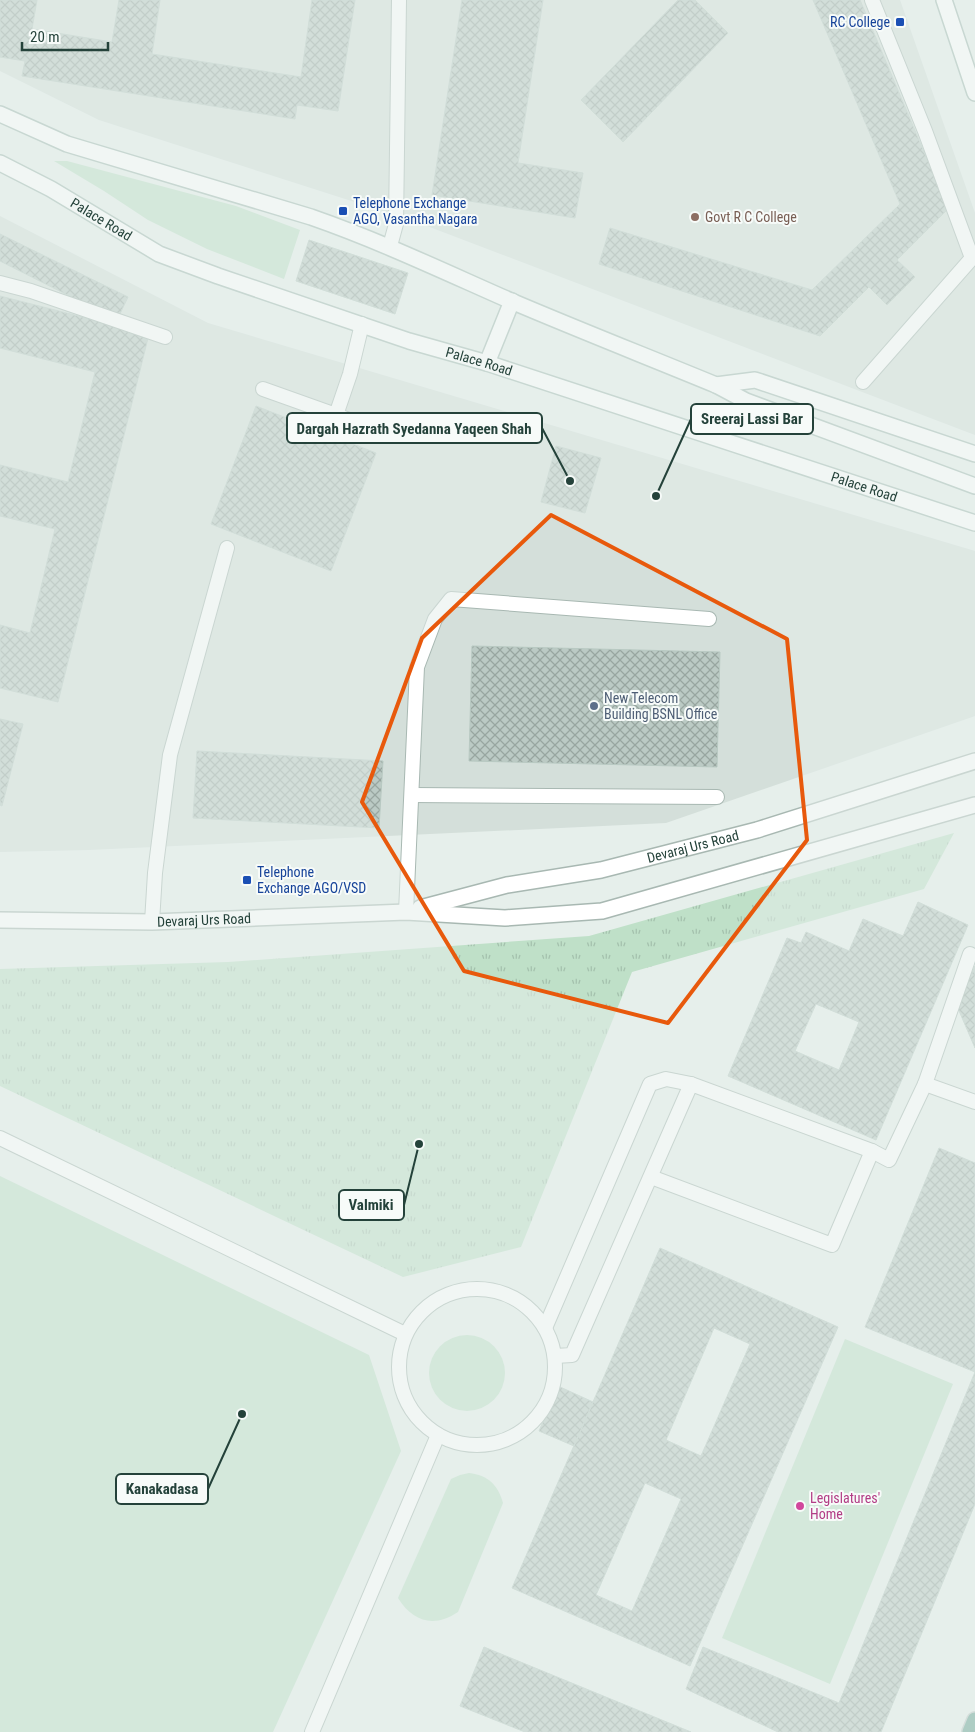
<svg xmlns="http://www.w3.org/2000/svg" width="975" height="1732" viewBox="0 0 975 1732" font-family="'Roboto Condensed',sans-serif">
  <style>
    .built { fill: #d4dfda }
    .grass { fill: url(#grass-tufts) }
    .garden { fill: #bfe0c8 }
    .building { fill: url(#building-cross-hatch); stroke: #b8c9c2; fill-rule: evenodd }
    .lines { fill: none; stroke-linecap: round; stroke-linejoin: round }
    .service-casing { stroke: #a8b8b2; stroke-width: 16 }
    .tertiary-casing { stroke: #a8b8b2; stroke-width: 18 }
    .secondary-casing { stroke: #a4bbb3; stroke-width: 18 }
    .primary-casing { stroke: #c2cac8; stroke-width: 18 }
    .service { stroke: #fff; stroke-width: 14 }
    .tertiary { stroke: #fff; stroke-width: 15 }
    .secondary { stroke: #fff; stroke-width: 15 }
    .primary { stroke: #6aa596; stroke-width: 15 }
    .marked { fill: none; stroke: #e8590c; stroke-width: 4; stroke-linejoin: round }
    .transit-dot { fill: #1a4fb4; stroke: #f7fbf9; stroke-width: 2 }
    .education-dot { fill: #8d6e63; stroke: #f7fbf9; stroke-width: 2 }
    .service-dot { fill: #5c6f8a; stroke: #f7fbf9; stroke-width: 2 }
    .hotel-dot { fill: #d1479c; stroke: #f7fbf9; stroke-width: 2 }
    .labels { text-anchor: middle; stroke-width: 4; stroke-linejoin: round; paint-order: stroke }
    .transit-label { font-size: 14px; fill: #164399; stroke: #f7fbf9; text-anchor: start }
    .education-label { font-size: 14px; fill: #785e54; stroke: #f7fbf9; text-anchor: start }
    .street-label { font-size: 14px; fill: #24423a; stroke: #f7fbf9 }
    .service-label { font-size: 14px; fill: #4e5e75; stroke: #f7fbf9; text-anchor: start }
    .hotel-label { font-size: 14px; fill: #b23c85; stroke: #f7fbf9; text-anchor: start }
    .leader { fill: none; stroke: #24423a; stroke-width: 2 }
    .callout-dot { fill: #24423a; stroke: #f7fbf9; stroke-width: 2 }
    .callout { fill: #f7fbf9; stroke: #24423a; stroke-width: 2 }
    .callout-label { font-size: 15px; text-anchor: middle; font-weight: bold; fill: #24423a }
  </style>
  <defs>
    <pattern id="grass-tufts" width="24" height="20" patternUnits="userSpaceOnUse" patternTransform="scale(1.25)"><rect width="24" height="20" fill="#bfe0c8"/><path d="M3 7l-1-3M5 7V3M7 7l1-3M15 17l-1-3M17 17v-4M19 17l1-3" fill="none" stroke="#a4c1ad"/></pattern>
    <pattern id="building-cross-hatch" width="8" height="8" patternUnits="userSpaceOnUse" patternTransform="scale(1.25)"><rect width="8" height="8" fill="#bbcac4"/><path d="M0 0l8 8M0 8l8-8" fill="none" stroke="#98a6a0"/></pattern>
  </defs>
  <rect width="100%" height="100%" fill="#e6efeb"/>
  <g class="built">
    <polygon points="0,0 900,0 975,213 975,435 414,221 99,120 0,71"/>
    <polygon points="0,216 208,323 975,551 975,716 666,823 88,850 0,852"/>
  </g>
  <polygon class="grass" points="954,833 924,889 632,972 521,1247 403,1277 0,1086 0,969 228,962 589,936"/>
  <g class="garden">
    <polygon points="54,161 67,161 236,206 300,230 284,279 207,249 148,220 104,191"/>
    <polygon points="0,1176 369,1355 401,1451 273,1732 0,1732"/>
    <circle cx="467" cy="1373" r="38"/>
    <polygon points="845,1339 953,1384 830,1684 722,1638"/>
    <path d="M 469,1473 C 488,1475 498,1485 503,1503 L 458,1612 C 434,1628 413,1622 398,1598 L 451,1479 L 460,1475 Z"/>
  </g>
  <g class="building">
    <polygon points="0,0 37,0 32,29 112,42 119,0 160,0 152,54 301,77 312,0 355,0 338,111 297,105 295,119 22,76 25,61 0,57"/>
    <polygon points="462,0 543,0 518,163 583,173 575,218 432,195"/>
    <polygon points="678,0 695,0 728,33 623,142 581,100"/>
    <polygon points="813,0 860,0 948,209 897,260 915,277 887,305 869,287 820,336 599,264 610,228 812,290 900,204"/>
    <polygon points="0,234 128,297 117,320 0,261"/>
    <polygon points="309,240 408,273 395,314 296,281"/>
    <polygon points="0,296 149,334 58,702 0,688 0,625 30,633 55,529 0,516 0,465 68,482 95,372 0,348"/>
    <polygon points="256,406 376,453 331,571 211,524"/>
    <polygon points="556,446 601,458 585,513 541,502"/>
    <polygon points="472,646 720,652 717,767 469,761"/>
    <polygon points="0,719 23,724 2,806 0,805"/>
    <polygon points="197,751 383,761 379,828 193,818"/>
    <path d="M 918,902 L 968,925 L 876,1140 L 728,1076 L 787,938 L 801,943 L 806,932 L 849,951 L 863,919 L 903,936 ZM 816,1004 L 859,1022 L 839,1070 L 795,1051 Z"/>
    <polygon points="975,966 975,1048 957,1006"/>
    <polygon points="939,1148 975,1163 975,1504 881,1732 778,1732 686,1689 703,1647 839,1703 975,1372 865,1327"/>
    <path d="M 660,1248 L 838,1327 L 690,1666 L 512,1588 ZM 714,1328 L 750,1344 L 701,1456 L 666,1440 ZM 645,1483 L 681,1499 L 632,1611 L 596,1595 Z"/>
    <polygon points="558,1386 593,1402 574,1446 539,1431"/>
    <polygon points="484,1647 691,1732 525,1732 460,1706"/>
  </g>
  <g class="lines">
    <g class="service-casing">
      <g id="service">
        <polyline points="390,246 396,224 399,0"/>
        <polyline points="0,283 31,291 165,337"/>
        <polyline points="863,382 972,258 925,131 872,0"/>
        <polyline points="263,389 336,415 350,374 362,324"/>
        <polyline points="336,415 380,432"/>
        <polyline points="412,795 717,797"/>
        <polyline points="406,912 417,667 435,619 451,599 709,619"/>
        <polyline points="152,922 155,873 170,755 227,548"/>
        <polyline points="925,1084 970,954"/>
        <polyline points="0,1138 405,1334"/>
        <polyline points="651,1177 832,1245 872,1151"/>
        <circle cx="477" cy="1367" r="78"/>
        <polyline points="545,1328 650,1084 666,1079 691,1084 872,1151 889,1160 925,1084 975,1102"/>
        <polyline points="555,1356 572,1355 691,1084"/>
        <polyline points="312,1732 438,1435"/>
      </g>
    </g>
    <g class="tertiary-casing">
      <g id="tertiary">
        <path id="s1" d="M 420,908 L 507,885 L 601,870 L 757,830 L 975,761"/>
        <path id="s2" d="M 0,920 L 152,922 L 406,912 L 505,918 L 602,911 L 975,805"/>
      </g>
    </g>
    <g class="secondary-casing">
      <g id="secondary">
        <polyline points="944,0 975,93"/>
        <path d="M 0,114 L 67,144 L 311,217 C 380,241 445,272 511,301 C 579,330 648,357 716,385 L 746,401 L 975,486"/>
        <path id="s3" d="M 0,163 L 51,189 L 159,254 L 218,276 L 409,341 L 487,363 L 975,523"/>
        <polyline points="487,363 512,301"/>
        <polyline points="716,385 755,380 975,454"/>
      </g>
    </g>
    <g class="primary-casing">
      <polyline id="primary" points="970,1732 975,1720"/>
    </g>
    <use href="#service" class="service"/>
    <use href="#tertiary" class="tertiary"/>
    <use href="#secondary" class="secondary"/>
    <use href="#primary" class="primary"/>
  </g>
  <path d="M0 0H975V1732H0ZM 551,515 L 787,639 L 807,840 L 668,1023 L 464,971 L 362,802 L 422,638 Z" fill="#e6efeb" fill-opacity=".55" fill-rule="evenodd"/>
  <path class="marked" d="M 551,515 L 787,639 L 807,840 L 668,1023 L 464,971 L 362,802 L 422,638 Z"/>
  <g class="transit-dot">
    <rect x="895" y="17" width="10" height="10" rx="2.5"/>
    <rect x="338" y="206" width="10" height="10" rx="2.5"/>
    <rect x="242" y="875" width="10" height="10" rx="2.5"/>
  </g>
  <circle class="education-dot" cx="695" cy="217" r="5"/>
  <circle class="service-dot" cx="594" cy="706" r="5"/>
  <circle class="hotel-dot" cx="800" cy="1506" r="5"/>
  <g class="labels">
    <g class="transit-label">
      <text x="890" y="27" text-anchor="end">RC College</text>
      <text x="353" y="208">Telephone Exchange<tspan x="353" dy="16">AGO, Vasantha Nagara</tspan></text>
      <text x="257" y="877">Telephone<tspan x="257" dy="16">Exchange AGO/VSD</tspan></text>
    </g>
    <g class="education-label">
      <text x="705" y="222">Govt R C College</text>
    </g>
    <g class="street-label">
      <text dy="5" stroke="none"><textPath href="#s3" startOffset="116">Palace Road</textPath></text>
      <text dy="5" stroke="none"><textPath href="#s3" startOffset="521">Palace Road</textPath></text>
      <text dy="5" stroke="none"><textPath href="#s3" startOffset="926">Palace Road</textPath></text>
      <text dy="5" stroke="none"><textPath href="#s1" startOffset="280">Devaraj Urs Road</textPath></text>
      <text dy="5" stroke="none"><textPath href="#s2" startOffset="204">Devaraj Urs Road</textPath></text>
    </g>
    <g class="service-label">
      <text x="604" y="703">New Telecom<tspan x="604" dy="16">Building BSNL Office</tspan></text>
    </g>
    <g class="hotel-label">
      <text x="810" y="1503">Legislatures'<tspan x="810" dy="16">Home</tspan></text>
    </g>
  </g>
  <path class="leader" d="M656 496L691 419M570 481L542 428M419 1144L404 1205M242 1414L208 1489"/>
  <g class="callout-dot">
    <circle cx="656" cy="496" r="5"/>
    <circle cx="570" cy="481" r="5"/>
    <circle cx="419" cy="1144" r="5"/>
    <circle cx="242" cy="1414" r="5"/>
  </g>
  <g class="callout">
    <rect x="691" y="404" width="122" height="30" rx="5"/>
    <rect x="287" y="413" width="255" height="30" rx="5"/>
    <rect x="339" y="1190" width="65" height="30" rx="5"/>
    <rect x="116" y="1474" width="92" height="30" rx="5"/>
  </g>
  <g class="callout-label">
    <text x="752" y="424">Sreeraj Lassi Bar</text>
    <text x="414" y="434">Dargah Hazrath Syedanna Yaqeen Shah</text>
    <text x="371" y="1210">Valmiki</text>
    <text x="162" y="1494">Kanakadasa</text>
  </g>
  <path d="M22 42v8h86v-8" fill="none" stroke="#24423a" stroke-width="2.5"/>
  <text x="30" y="42" font-size="15" fill="#24423a" stroke="#f7fbf9" stroke-width="4" paint-order="stroke">20 m</text>
</svg>
